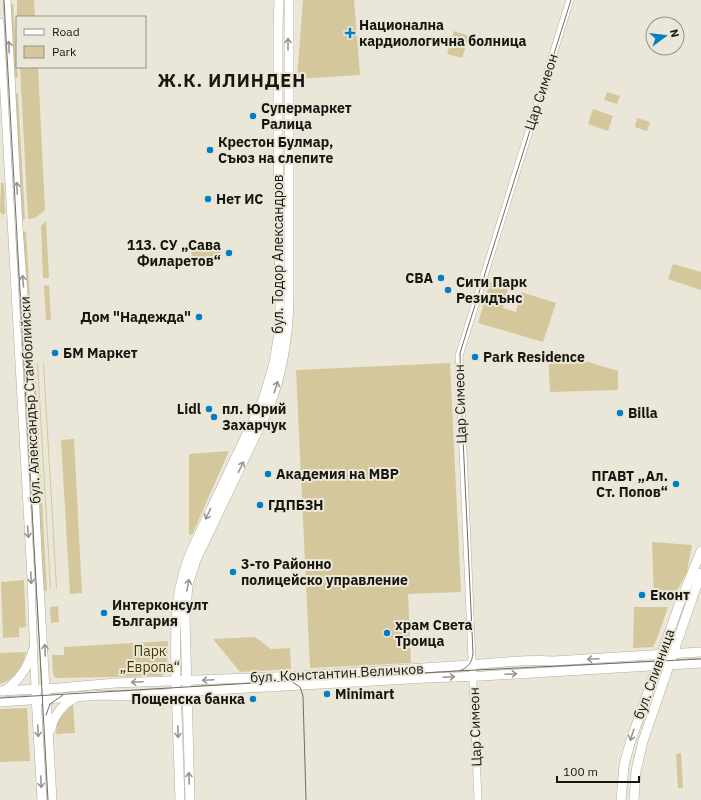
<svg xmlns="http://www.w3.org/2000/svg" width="701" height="800" viewBox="0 0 701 800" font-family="'IBM Plex Sans',sans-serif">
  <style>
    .green { fill: #d3c79b }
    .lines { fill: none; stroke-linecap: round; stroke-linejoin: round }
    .minor-casing { stroke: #b2ae9f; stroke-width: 8 }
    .major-casing { stroke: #b2ae9f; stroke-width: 10 }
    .minor { stroke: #fff; stroke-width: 7 }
    .major { stroke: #fff; stroke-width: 9 }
    .tram { stroke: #6f6d63; stroke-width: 1 }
    .oneway { stroke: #979694 }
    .poi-dot { fill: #037dc6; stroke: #ebe7d8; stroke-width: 1.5 }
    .labels { text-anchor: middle; stroke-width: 4; stroke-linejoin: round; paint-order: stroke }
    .poi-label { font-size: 14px; font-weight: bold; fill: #171611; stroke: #ebe7d8; text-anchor: start }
    .street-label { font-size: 14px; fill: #171611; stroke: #ebe7d8 }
    .park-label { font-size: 14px; fill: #443700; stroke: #ebe7d8 }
    .district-label { font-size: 18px; font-weight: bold; letter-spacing: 1px; fill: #171611; stroke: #ebe7d8 }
  </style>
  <rect width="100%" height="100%" fill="#ebe7d8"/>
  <g class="green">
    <polygon points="17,0 34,0 35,17 17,17"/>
    <polygon points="303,0 354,0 360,75 297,79"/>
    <polygon points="10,4 13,4 18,78 14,78"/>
    <polygon points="454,31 469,36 462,58 447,54"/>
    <path d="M 20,67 L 38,67 L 45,210 C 39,215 36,219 28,219 Z"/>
    <polygon points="607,92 620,96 617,104 604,100"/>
    <polygon points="18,93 25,219 21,220 14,94"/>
    <polygon points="593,109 613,116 608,131 588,124"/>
    <polygon points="637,118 650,122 647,131 635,127"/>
    <path d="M 1,183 L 4,183 L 5,213 L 3,215 L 0,212 C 0,202 1,193 1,183 Z"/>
    <polygon points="46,221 49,278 43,278 41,226"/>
    <polygon points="26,231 32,334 30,334 28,303 25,281 22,233"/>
    <polygon points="220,243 221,260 192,262 191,244"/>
    <polygon points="673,264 701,272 701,290 668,279"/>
    <polygon points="490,282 508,288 503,308 516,312 521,292 556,303 543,342 478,323"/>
    <polygon points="49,285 51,320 46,320 44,286"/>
    <polygon points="548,350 618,371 618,390 550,392"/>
    <polygon points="37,363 38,363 51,588 50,588"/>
    <polygon points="43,363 44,363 57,588 56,588"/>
    <polygon points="450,363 461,592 408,594 411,663 310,668 296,370"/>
    <polygon points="32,369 35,369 47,592 43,589"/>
    <polygon points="74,439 82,593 70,594 61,440"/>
    <polygon points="229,451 192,535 189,534 189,454"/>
    <polygon points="652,542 692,545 687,572 671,602 654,602"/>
    <polygon points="24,580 26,627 19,628 19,637 3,638 1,582"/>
    <polygon points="58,606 59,622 51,623 50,607"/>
    <polygon points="634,607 668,607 658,636 653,647 633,648"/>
    <polygon points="255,637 271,649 290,648 291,669 240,672 213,639"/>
    <polygon points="168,641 167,671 162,676 56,678 53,675 52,655 64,655 64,647"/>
    <path d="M 26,652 C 24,665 13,681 0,684 L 0,653 Z"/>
    <polygon points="73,703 75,733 56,734 57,722"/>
    <polygon points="27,708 30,761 0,762 0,709"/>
    <polygon points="681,753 683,788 678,788 676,754"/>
  </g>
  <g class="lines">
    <g class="minor-casing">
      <g id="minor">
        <polyline points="7,0 19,227 28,348 38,553 46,689"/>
        <polyline points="0,22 31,578 35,690"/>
        <polyline points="478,800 459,356 570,0"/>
      </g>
    </g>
    <g class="major-casing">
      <g id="major">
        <path d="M 0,691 L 59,688 L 115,683 L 300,676 L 469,665 C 497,663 525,659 553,661 L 701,652"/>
        <path d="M 4,691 C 19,681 28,667 33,651"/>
        <polyline points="36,695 42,800"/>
        <polyline points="46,695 52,800"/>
        <polyline points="0,702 103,695 122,696 164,694 195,691 426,678 482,676 701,663"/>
        <path d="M 51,729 C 53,717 63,703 75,698"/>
        <path d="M 180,800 C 179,762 177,723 176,685 C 176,632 171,595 194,545 L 263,400 L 274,363 L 278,339 L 280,310 L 278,136 L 278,25 L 279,0"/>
        <path d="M 190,800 L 185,618 L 188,585 L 196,560 L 269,407 C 283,372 288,338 289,301 L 289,0"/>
        <polyline points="621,800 624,765 631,740 679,605 701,551"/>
        <polyline points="634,800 636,771 643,741 701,573"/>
      </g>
    </g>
    <use href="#minor" class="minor"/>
    <use href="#major" class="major"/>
    <g class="tram">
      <polyline points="4,0 48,800"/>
      <path d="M 459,671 C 468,668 472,663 473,653 L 461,395 L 460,353 L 571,0"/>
      <polyline points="291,681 300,687 303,696 306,800"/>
      <polyline points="0,698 457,671 701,659"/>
      <polyline points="46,715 50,704 63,695"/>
    </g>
  </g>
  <defs><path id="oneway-shaft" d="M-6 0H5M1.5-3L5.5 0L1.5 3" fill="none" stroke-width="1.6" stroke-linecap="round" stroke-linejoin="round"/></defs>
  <g class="oneway">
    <use href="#oneway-shaft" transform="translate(288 44) rotate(-90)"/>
    <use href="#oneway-shaft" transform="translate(9 47) rotate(-93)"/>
    <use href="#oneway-shaft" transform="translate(17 188) rotate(-93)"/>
    <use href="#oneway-shaft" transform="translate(23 281) rotate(-95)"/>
    <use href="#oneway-shaft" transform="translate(276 387) rotate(-72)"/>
    <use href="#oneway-shaft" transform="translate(241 467) rotate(-64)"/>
    <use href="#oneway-shaft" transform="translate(208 514) rotate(116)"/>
    <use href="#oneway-shaft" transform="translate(28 532) rotate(86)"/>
    <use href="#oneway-shaft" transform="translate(31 578) rotate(88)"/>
    <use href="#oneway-shaft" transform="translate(188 585) rotate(-79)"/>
    <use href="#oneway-shaft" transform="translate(45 650) rotate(-93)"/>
    <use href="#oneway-shaft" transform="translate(593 659) rotate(177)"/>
    <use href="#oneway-shaft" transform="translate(511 674) rotate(-3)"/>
    <use href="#oneway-shaft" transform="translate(449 677) rotate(-3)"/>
    <use href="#oneway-shaft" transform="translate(208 680) rotate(177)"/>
    <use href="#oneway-shaft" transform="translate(137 682) rotate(177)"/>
    <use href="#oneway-shaft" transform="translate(38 731) rotate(87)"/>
    <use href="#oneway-shaft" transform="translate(178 732) rotate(88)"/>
    <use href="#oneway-shaft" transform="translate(632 735) rotate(108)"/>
    <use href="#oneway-shaft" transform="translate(189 778) rotate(-92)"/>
    <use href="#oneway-shaft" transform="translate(41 782) rotate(87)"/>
  </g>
  <g class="poi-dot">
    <path d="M348 27h4v4h4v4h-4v4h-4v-4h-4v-4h4z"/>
    <circle cx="253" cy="116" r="4"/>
    <circle cx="210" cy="150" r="4"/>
    <circle cx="208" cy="199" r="4"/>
    <circle cx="229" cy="253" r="4"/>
    <circle cx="441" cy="278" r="4"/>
    <circle cx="448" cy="290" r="4"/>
    <circle cx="199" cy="317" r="4"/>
    <circle cx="55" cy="353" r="4"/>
    <circle cx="475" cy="357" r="4"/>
    <circle cx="209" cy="409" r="4"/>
    <circle cx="620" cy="413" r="4"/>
    <circle cx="214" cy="417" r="4"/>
    <circle cx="268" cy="474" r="4"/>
    <circle cx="676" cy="484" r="4"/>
    <circle cx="260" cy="505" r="4"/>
    <circle cx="233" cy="572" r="4"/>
    <circle cx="642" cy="595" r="4"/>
    <circle cx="104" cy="613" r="4"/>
    <circle cx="387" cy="633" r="4"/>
    <circle cx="327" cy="694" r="4"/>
    <circle cx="253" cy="699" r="4"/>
  </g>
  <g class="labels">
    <g class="poi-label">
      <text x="359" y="30">Национална<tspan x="359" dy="16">кардиологична болница</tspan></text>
      <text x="261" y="113">Супермаркет<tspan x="261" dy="16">Ралица</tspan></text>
      <text x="218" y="147">Крестон Булмар,<tspan x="218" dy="16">Съюз на слепите</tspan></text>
      <text x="216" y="204">Нет ИС</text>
      <text x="221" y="250" text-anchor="end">113. СУ „Сава<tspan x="221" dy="16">Филаретов“</tspan></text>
      <text x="433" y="283" text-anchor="end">CBA</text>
      <text x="456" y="287">Сити Парк<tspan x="456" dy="16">Резидънс</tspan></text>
      <text x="191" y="322" text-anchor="end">Дом "Надежда"</text>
      <text x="63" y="358">БМ Маркет</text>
      <text x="483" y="362">Park Residence</text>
      <text x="201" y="414" text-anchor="end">Lidl</text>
      <text x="222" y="414">пл. Юрий<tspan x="222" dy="16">Захарчук</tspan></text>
      <text x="628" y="418">Billa</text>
      <text x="276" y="479">Академия на МВР</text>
      <text x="668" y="481" text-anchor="end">ПГАВТ „Ал.<tspan x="668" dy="16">Ст. Попов“</tspan></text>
      <text x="268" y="510">ГДПБЗН</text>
      <text x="241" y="569">3-то Районно<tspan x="241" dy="16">полицейско управление</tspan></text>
      <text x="650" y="600">Еконт</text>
      <text x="112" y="610">Интерконсулт<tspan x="112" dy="16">България</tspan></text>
      <text x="395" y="630">храм Света<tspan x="395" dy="16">Троица</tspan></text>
      <text x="335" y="699">Minimart</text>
      <text x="245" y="704" text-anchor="end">Пощенска банка</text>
    </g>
    <g class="street-label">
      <text transform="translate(541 92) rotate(-72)" y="5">Цар Симеон</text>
      <text transform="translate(278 254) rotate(-90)" y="5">бул. Тодор Александров</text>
      <text transform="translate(30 400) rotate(-93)" y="5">бул. Александър Стамболийски</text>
      <text transform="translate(460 404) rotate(-92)" y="5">Цар Симеон</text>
      <text transform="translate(337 673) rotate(-3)" y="5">бул. Константин Величков</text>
      <text transform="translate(654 674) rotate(-70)" y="5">бул. Сливница</text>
      <text transform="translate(475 727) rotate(-92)" y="5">Цар Симеон</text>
    </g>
    <g class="park-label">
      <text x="150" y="656">Парк<tspan x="150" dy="16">„Европа“</tspan></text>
    </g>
    <g class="district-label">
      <text x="232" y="87">Ж.К. ИЛИНДЕН</text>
    </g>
  </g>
  <rect x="16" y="16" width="130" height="52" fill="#ebe7d8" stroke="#969388"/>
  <rect x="24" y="29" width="20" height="6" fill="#ffffff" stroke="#969388"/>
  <text x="52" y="36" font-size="12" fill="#171611">Road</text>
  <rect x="24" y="46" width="20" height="12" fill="#d3c79b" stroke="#969388"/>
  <text x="52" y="56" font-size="12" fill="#171611">Park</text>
  <g transform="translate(665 36) rotate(75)"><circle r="19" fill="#ebe7d8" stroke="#969388"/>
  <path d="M0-3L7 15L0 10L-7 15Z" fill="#037dc6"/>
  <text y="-6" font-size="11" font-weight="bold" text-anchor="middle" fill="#171611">N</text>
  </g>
  <path d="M557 776v6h82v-6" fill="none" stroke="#171611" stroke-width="2"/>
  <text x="563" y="776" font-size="12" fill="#171611" stroke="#ebe7d8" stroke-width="3" paint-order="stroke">100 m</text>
</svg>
